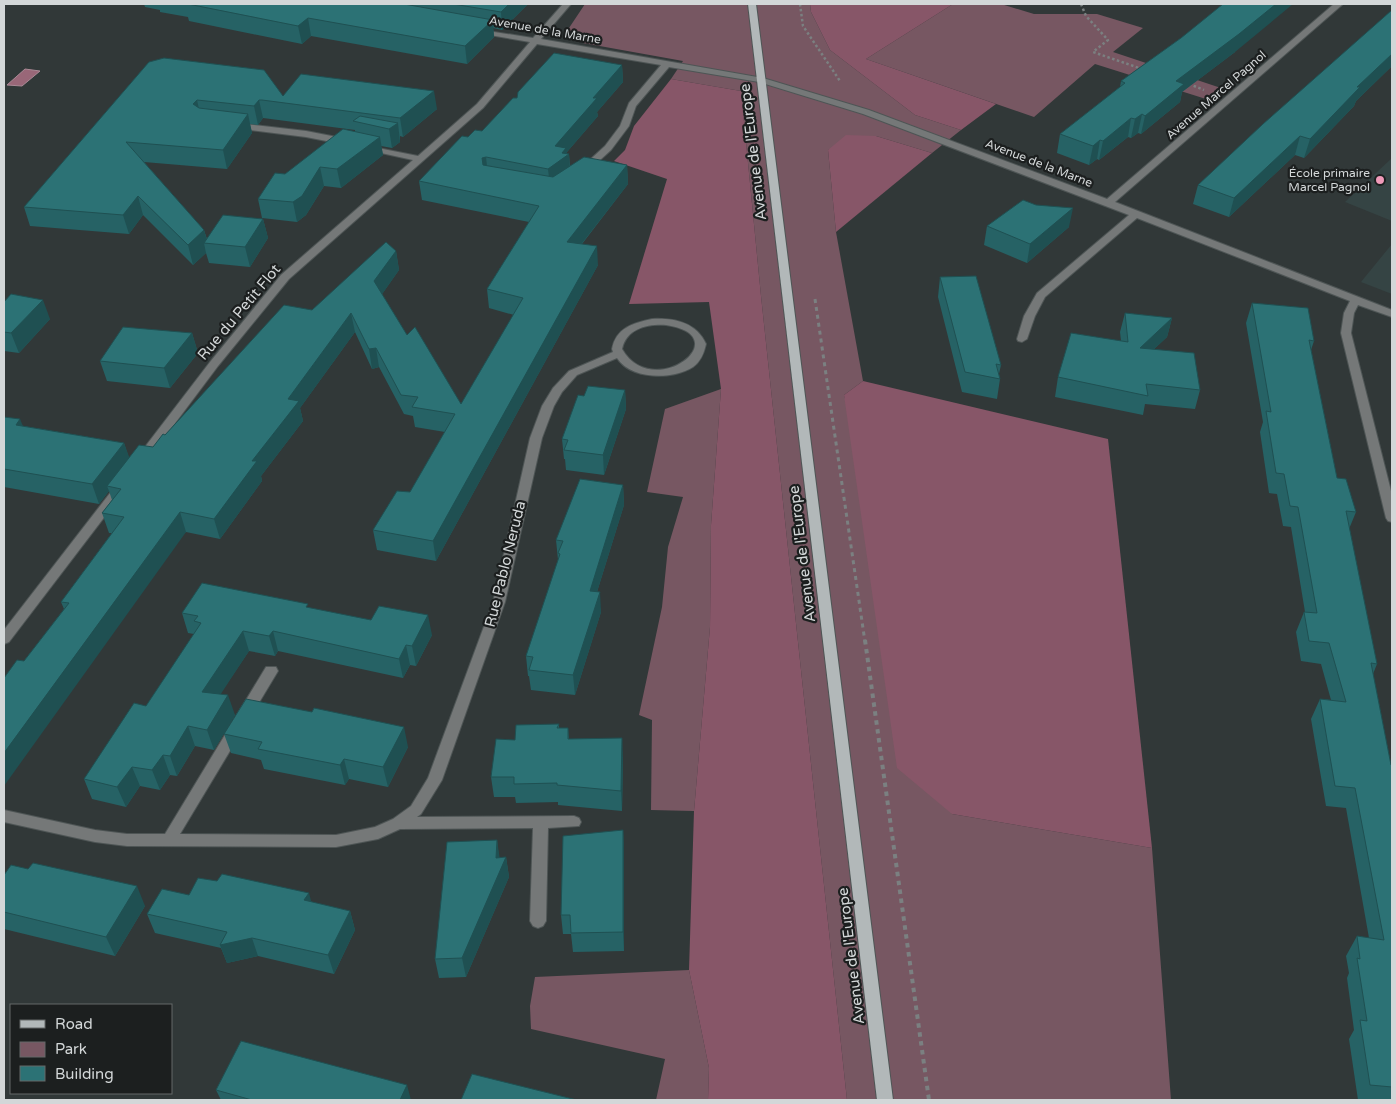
<svg xmlns="http://www.w3.org/2000/svg" width="1396" height="1104" viewBox="0 0 1396 1104" font-family="'Varela Round',sans-serif">
  <style>
    .built { fill: #354444 }
    .green { fill: #775762 }
    .forest { fill: #875668 }
    .water { fill: #996778; stroke: #aa8995 }
    .lines { fill: none; stroke-linecap: round; stroke-linejoin: round }
    .minor-casing { stroke: #4e5555; stroke-width: 2 }
    .major-casing { stroke: #4e5555; stroke-width: 2 }
    .path-far2 { stroke: #7b8081; stroke-width: 2.5; stroke-dasharray: 2.5 2.5; stroke-linecap: butt }
    .path-far1 { stroke: #7b8081; stroke-width: 3; stroke-dasharray: 4 4; stroke-linecap: butt }
    .path { stroke: #7b8081; stroke-width: 4; stroke-dasharray: 4.5 4.5; stroke-linecap: butt }
    .minor { fill: #757878; fill-rule: evenodd }
    .major { fill: #b2b8b9; fill-rule: evenodd }
    .wall { fill: #266265 }
    .shaded-wall { fill: #1f5052 }
    .building { fill: #2c7275; stroke: #1f5052 }
    .poi-dot { fill: #ef9ab9; stroke: #1c1f1f; stroke-width: 2 }
    .labels { text-anchor: middle; stroke-width: 4.5; stroke-linejoin: round; paint-order: stroke }
    .far-street-label { font-size: 12px; fill: #d3d7d8; stroke: #1c1f1f }
    .far-poi-label { font-size: 12px; fill: #d3d7d8; stroke: #1c1f1f; text-anchor: end }
    .street-label { font-size: 15px; fill: #d3d7d8; stroke: #1c1f1f }
  </style>
  <rect width="100%" height="100%" fill="#313838"/>
  <g class="built">
    <polygon points="1392,158 1392,221 1345,202"/>
    <polygon points="1392,244 1392,294 1361,282"/>
  </g>
  <g class="green">
    <polygon points="585,4 810,4 811,12 830,50 915,115 961,130 932,153 876,136 828,150 836,232 863,381 844,395 952,814 1152,848 1171,1100 847,1100 761,296 741,91 671,79 683,61 583,43 567,31"/>
    <polygon points="953,4 1001,4 1034,14 1097,14 1143,28 1113,52 1221,88 1206,99 1095,64 1034,117 866,59"/>
    <polygon points="721,389 711,525 710,627 694,811 651,810 652,720 639,715 662,607 668,547 683,497 647,492 665,409"/>
    <polygon points="689,970 709,1068 708,1100 656,1100 665,1059 531,1029 530,1006 535,977"/>
  </g>
  <g class="forest">
    <polygon points="810,4 953,4 866,59 996,104 961,130 915,115 830,50 811,12"/>
    <polygon points="671,79 741,91 761,296 847,1100 708,1100 709,1068 689,970 694,811 710,627 711,525 721,389 709,302 629,304 667,179 614,161 625,150 634,126"/>
    <polygon points="846,135 876,136 932,153 836,232 828,150"/>
    <polygon points="863,381 1108,439 1152,848 952,814 897,768 844,395"/>
  </g>
  <polygon class="water" points="25,69 40,71 22,86 7,85"/>
  <g class="lines">
    <g class="minor-casing">
      <g id="minor">
        <polygon points="563,4 571,4 541,39 763,78 869,110 1107,199 1334,4 1343,4 1115,202 1392,310 1392,317 1358,305 1354,313 1351,333 1392,495 1392,522 1388,521 1386,518 1341,333 1344,313 1350,301 1137,218 1045,297 1035,316 1027,339 1022,342 1018,341 1017,339 1024,316 1037,293 1129,215 863,114 759,82 669,67 636,106 629,126 611,150 588,171 582,171 582,167 605,146 620,126 629,103 661,65 537,44 483,108 289,279 218,366 146,462 138,462 136,459 138,456 210,362 281,275 413,160 363,149 363,145 418,156 477,104 530,42 478,33 475,33 475,29 533,38"/>
        <polygon points="236,123 306,131 347,139 352,142 347,145 306,137 233,128 233,124"/>
        <path d="M 652,319 C 674,318 696,322 706,344 C 704,353 701,361 693,367 C 673,380 631,380 617,358 L 577,375 L 562,392 L 554,406 L 542,438 L 505,602 L 442,780 L 421,814 L 417,817 L 574,816 L 579,818 L 581,822 L 579,826 L 548,828 L 546,921 L 543,926 L 538,928 L 533,926 L 530,921 L 533,828 L 400,829 L 378,839 L 336,847 L 127,846 L 95,842 L 4,822 L 4,810 L 95,830 L 127,834 L 165,834 L 266,667 L 276,667 L 278,671 L 180,834 L 336,835 L 375,827 L 393,819 L 411,806 L 428,778 L 493,602 L 530,438 L 542,406 L 553,388 L 569,371 L 613,352 L 612,349 C 616,328 633,323 652,319 ZM 666,325 C 740,336 653,403 622,349 C 627,328 648,324 666,325 Z"/>
        <polygon points="121,483 127,487 125,490 9,642 4,644 4,630 117,484"/>
      </g>
    </g>
    <g class="major-casing">
      <polygon id="major" points="748,4 756,4 893,1100 877,1100"/>
    </g>
    <g class="path-far2">
      <polyline points="800,4 803,26 840,81"/>
      <polyline points="1081,4 1086,16 1108,40 1093,52 1142,69"/>
      <polyline points="1189,84 1204,90"/>
    </g>
    <polyline class="path-far1" points="815,299 865,642"/>
    <polyline class="path" points="865,640 929,1100"/>
    <use href="#minor" class="minor"/>
    <use href="#major" class="major"/>
  </g>
  <g class="wall">
    <polygon points="144,4 528,4 502,30 493,28 494,37 467,64 311,36 302,44 189,21 188,17 160,12 160,10 145,7"/>
    <polygon points="1392,10 1392,66 1356,101 1354,106 1304,158 1295,155 1229,217 1193,204 1198,185"/>
    <polygon points="1181,38 1235,52 1182,92 1180,102 1141,134 1138,133 1131,138 1128,137 1099,160 1097,159 1089,165 1057,153 1060,134 1120,87 1121,81"/>
    <polygon points="149,62 283,96 437,109 403,137 400,136 400,142 392,148 381,146 383,155 341,188 324,186 306,215 297,222 262,218 258,199 285,174 355,131 355,130 263,118 258,125 250,124 252,133 227,169 144,162 204,230 207,239 263,219 268,238 250,267 209,263 206,253 193,265 143,215 129,234 30,226 24,207"/>
    <polygon points="622,65 623,82 597,112 598,116 567,152 567,154 569,154 570,166 627,165 628,184 582,244 598,265 436,561 377,550 373,530 410,492 445,432 415,427 413,416 404,414 379,367 372,369 355,332 300,408 303,421 261,476 262,481 220,539 186,532 24,661 64,609 61,602 112,533 109,533 102,513 112,500 109,491 99,504 4,487 4,417 23,426 124,443 129,458 153,447 165,435 312,310 396,251 399,270 382,294 407,335 461,404 514,315 489,308 487,289 529,222 422,200 419,181 468,137 482,131 517,98"/>
    <polygon points="987,226 1069,227 1027,263 984,245"/>
    <polygon points="940,277 1001,365 999,374 1000,379 997,399 962,392 938,297"/>
    <polygon points="4,302 50,319 19,353 4,351"/>
    <polygon points="1252,303 1314,341 1311,350 1337,478 1356,512 1349,529 1377,664 1373,674 1391,765 1392,765 1392,1100 1358,1100 1349,1039 1354,1030 1347,978 1349,973 1346,956 1357,936 1369,938 1346,808 1326,806 1311,719 1320,699 1331,700 1321,664 1301,661 1296,632 1304,612 1305,612 1291,527 1283,526 1277,494 1269,493 1260,432 1263,422 1246,323"/>
    <polygon points="1125,313 1172,318 1167,337 1154,349 1200,390 1195,409 1145,404 1143,415 1055,397 1058,377 1121,341 1120,332"/>
    <polygon points="192,333 198,353 170,388 107,381 100,361"/>
    <polygon points="625,390 626,409 604,475 566,470 565,459 564,459 562,439 584,396"/>
    <polygon points="623,485 624,505 597,592 601,612 575,695 531,690 529,676 528,676 526,656 558,560 556,540"/>
    <polygon points="309,608 432,635 416,666 410,665 403,678 278,651 275,656 249,651 220,694 235,715 214,750 195,746 177,776 170,775 160,790 140,786 126,807 92,799 84,779 146,706 194,634 188,633 182,613"/>
    <polygon points="559,724 559,728 568,728 569,739 623,757 622,811 558,805 558,802 516,803 515,797 494,797 491,777 515,740"/>
    <polygon points="224,734 408,747 388,787 349,779 345,785 264,769 261,760 231,753"/>
    <polygon points="623,830 624,850 624,951 573,952 571,934 563,934 561,915"/>
    <polygon points="497,840 499,858 506,857 509,877 466,977 439,978 435,959"/>
    <polygon points="4,875 145,906 115,956 4,929"/>
    <polygon points="189,895 311,902 350,911 355,930 334,974 258,956 227,963 221,948 155,933 147,914"/>
    <polygon points="216,1090 411,1100 221,1100"/>
  </g>
  <g class="shaded-wall">
    <polygon points="509,4 528,4 502,30 501,12"/>
    <polygon points="1276,4 1293,4 1235,52 1182,92 1180,102 1141,134 1145,116 1176,81"/>
    <polygon points="308,18 311,36 302,44 298,26"/>
    <polygon points="493,20 494,37 467,64 465,46"/>
    <polygon points="1392,54 1392,66 1356,101 1354,106 1304,158 1310,139 1357,87"/>
    <polygon points="622,65 623,82 597,112 598,116 567,152 567,156 569,154 570,173 550,187 548,169 555,146 593,98"/>
    <polygon points="434,91 437,109 403,137 400,118"/>
    <polygon points="197,100 201,118 193,104"/>
    <polygon points="259,100 263,118 258,125 254,106"/>
    <polygon points="248,114 252,133 227,169 223,150"/>
    <polygon points="1142,114 1138,133 1131,138 1135,119"/>
    <polygon points="1131,118 1128,137 1099,160 1103,141"/>
    <polygon points="398,123 400,142 392,148 389,129"/>
    <polygon points="1300,136 1295,155 1229,217 1234,198"/>
    <polygon points="380,137 383,155 341,188 337,169"/>
    <polygon points="1100,140 1097,159 1089,165 1093,146"/>
    <polygon points="486,157 488,175 483,177 482,158"/>
    <polygon points="627,165 628,184 569,260 567,242"/>
    <polygon points="320,167 324,186 306,215 297,222 293,202"/>
    <polygon points="138,196 143,215 129,234 123,215"/>
    <polygon points="1073,208 1069,227 1027,263 1030,244"/>
    <polygon points="263,219 268,238 250,267 245,247"/>
    <polygon points="204,230 208,244 204,243 206,253 193,265 188,245"/>
    <polygon points="597,246 598,265 436,561 433,541"/>
    <polygon points="396,251 399,270 378,300 374,281"/>
    <polygon points="43,300 50,319 19,353 11,333"/>
    <polygon points="351,313 355,332 300,408 303,421 261,476 262,481 220,539 214,519 252,461 288,399"/>
    <polygon points="1172,318 1167,337 1135,367 1140,348"/>
    <polygon points="192,333 198,353 170,388 164,368"/>
    <polygon points="376,348 379,367 372,369 369,349"/>
    <polygon points="625,390 626,409 604,475 603,455"/>
    <polygon points="20,419 28,438 16,425"/>
    <polygon points="124,443 131,462 107,486 109,491 99,504 92,484"/>
    <polygon points="623,485 624,505 591,611 590,591"/>
    <polygon points="180,512 186,532 4,786 4,753"/>
    <polygon points="600,592 601,612 575,695 573,675"/>
    <polygon points="428,615 432,635 416,666 412,646"/>
    <polygon points="243,631 249,651 209,712 202,692"/>
    <polygon points="273,631 278,651 275,656 269,636"/>
    <polygon points="406,645 410,665 403,678 399,659"/>
    <polygon points="228,695 235,715 214,750 207,730"/>
    <polygon points="188,726 195,746 177,776 170,756"/>
    <polygon points="404,727 408,747 388,787 383,767"/>
    <polygon points="622,738 623,757 622,811 621,791"/>
    <polygon points="163,755 170,775 160,790 152,770"/>
    <polygon points="344,759 349,779 345,785 340,765"/>
    <polygon points="132,767 140,786 126,807 117,787"/>
    <polygon points="623,830 624,850 624,951 623,932"/>
    <polygon points="497,840 500,860 506,857 509,877 466,977 462,958 496,858"/>
    <polygon points="137,886 145,906 115,956 106,937"/>
    <polygon points="309,893 314,912 304,900"/>
    <polygon points="350,911 355,930 334,974 328,955"/>
    <polygon points="252,938 258,956 227,963 220,945"/>
    <polygon points="407,1085 411,1100 400,1100"/>
  </g>
  <g class="building">
    <polygon points="188,4 404,4 493,20 465,46 308,18 298,26"/>
    <polygon points="453,4 509,4 501,12"/>
    <polygon points="1223,4 1276,4 1239,34 1176,81 1184,84 1145,116 1142,114 1135,119 1131,118 1103,141 1100,140 1093,146 1060,134 1125,83 1121,81 1181,38"/>
    <polygon points="1392,10 1392,54 1357,87 1360,87 1310,139 1300,136 1234,198 1198,185 1263,124"/>
    <polygon points="554,53 622,65 593,98 597,98 555,146 566,148 562,153 569,154 548,169 486,157 482,158 483,165 553,177 584,157 627,165 567,242 597,246 433,541 373,530 397,491 410,492 455,414 412,407 418,397 401,395 376,348 369,349 351,313 288,399 299,401 252,461 257,461 214,519 180,512 4,753 4,678 17,660 24,661 69,603 61,602 124,517 102,513 121,489 107,486 139,445 153,447 163,434 165,435 284,305 312,310 386,242 396,251 374,281 407,335 415,327 461,404 523,298 487,289 539,206 419,181 462,136 468,137 475,130 482,131 513,98 517,98 518,92"/>
    <polygon points="164,58 264,70 283,96 301,74 434,91 400,118 262,100 259,100 254,106 197,100 193,104 199,108 248,114 223,150 126,142 204,230 188,245 138,196 123,215 24,207 149,62"/>
    <polygon points="360,116 398,123 389,129 353,121"/>
    <polygon points="343,129 380,137 337,169 320,167 302,196 293,202 258,199 275,173 285,174"/>
    <polygon points="1023,200 1036,205 1073,208 1030,244 987,226"/>
    <polygon points="223,215 263,219 245,247 204,243"/>
    <polygon points="976,276 1001,365 996,364 1000,379 965,372 940,277"/>
    <polygon points="11,294 43,300 11,333 4,332 4,302"/>
    <polygon points="1252,303 1308,308 1314,341 1309,340 1337,478 1346,479 1356,512 1346,511 1377,664 1371,663 1391,765 1392,765 1392,1087 1370,1085 1360,1020 1367,1021 1357,958 1360,959 1357,936 1384,940 1355,788 1335,786 1320,699 1346,702 1329,643 1309,641 1304,612 1317,613 1298,507 1290,506 1284,474 1276,473 1266,411 1271,412"/>
    <polygon points="1125,313 1172,318 1140,348 1194,353 1200,390 1146,384 1148,396 1058,377 1071,333 1128,342"/>
    <polygon points="123,327 192,333 164,368 100,361"/>
    <polygon points="588,386 625,390 603,455 564,450 568,440 562,439 578,395 584,396"/>
    <polygon points="4,417 20,419 16,425 124,443 92,484 4,469"/>
    <polygon points="580,479 623,485 590,591 600,592 573,675 529,670 533,657 526,656 560,554 558,553 563,541 556,540"/>
    <polygon points="202,583 308,604 306,607 371,620 379,606 428,615 412,646 406,645 399,659 273,631 269,636 243,631 202,692 228,695 207,730 188,726 170,756 163,755 152,770 132,767 117,787 84,779 134,703 146,706 201,623 194,621 198,616 182,613"/>
    <polygon points="246,699 312,712 314,708 404,727 383,767 344,759 340,765 258,749 262,742 224,734"/>
    <polygon points="559,724 557,728 568,728 568,739 622,738 621,791 557,785 557,783 514,784 514,777 491,777 496,739 515,740 516,725"/>
    <polygon points="623,830 623,932 571,933 570,915 561,915 563,836"/>
    <polygon points="497,840 496,858 506,857 462,958 435,959 447,842"/>
    <polygon points="33,863 137,886 106,937 4,912 4,875 11,865 28,869"/>
    <polygon points="222,874 309,893 304,900 350,911 328,955 252,938 220,945 227,932 147,914 162,889 189,895 198,878 217,881"/>
    <polygon points="241,1041 407,1085 400,1100 252,1100 216,1090"/>
    <polygon points="472,1074 577,1100 461,1100"/>
  </g>
  <circle class="poi-dot" cx="1380" cy="180" r="5"/>
  <g class="labels">
    <g class="far-street-label">
      <text transform="translate(545 30) rotate(10)" y="4">Avenue de la Marne</text>
      <text transform="translate(1216 95) rotate(-41)" y="4">Avenue Marcel Pagnol</text>
      <text transform="translate(1039 163) rotate(21)" y="4">Avenue de la Marne</text>
    </g>
    <g class="far-poi-label">
      <text x="1370" y="177">École primaire<tspan x="1370" dy="14">Marcel Pagnol</tspan></text>
    </g>
    <g class="street-label">
      <text transform="translate(753 152) rotate(-97)" y="5">Avenue de l'Europe</text>
      <text transform="translate(239 312) rotate(-50)" y="5">Rue du Petit Flot</text>
      <text transform="translate(802 554) rotate(-97)" y="5">Avenue de l'Europe</text>
      <text transform="translate(505 564) rotate(-76)" y="5">Rue Pablo Neruda</text>
      <text transform="translate(851 956) rotate(-97)" y="5">Avenue de l'Europe</text>
    </g>
  </g>
  <rect width="1396" height="1104" fill="none" stroke="#d3d7d8" stroke-width="10"/>
  <rect x="10" y="1004" width="162" height="90" fill="#1c1f1f" stroke="#656969"/>
  <rect x="20" y="1020" width="25" height="8" fill="#b2b8b9" stroke="#656969"/>
  <text x="55" y="1029" font-size="15" fill="#d3d7d8">Road</text>
  <rect x="20" y="1042" width="25" height="15" fill="#775762" stroke="#656969"/>
  <text x="55" y="1054" font-size="15" fill="#d3d7d8">Park</text>
  <rect x="20" y="1066" width="25" height="15" fill="#2c7275" stroke="#656969"/>
  <text x="55" y="1079" font-size="15" fill="#d3d7d8">Building</text>
</svg>
